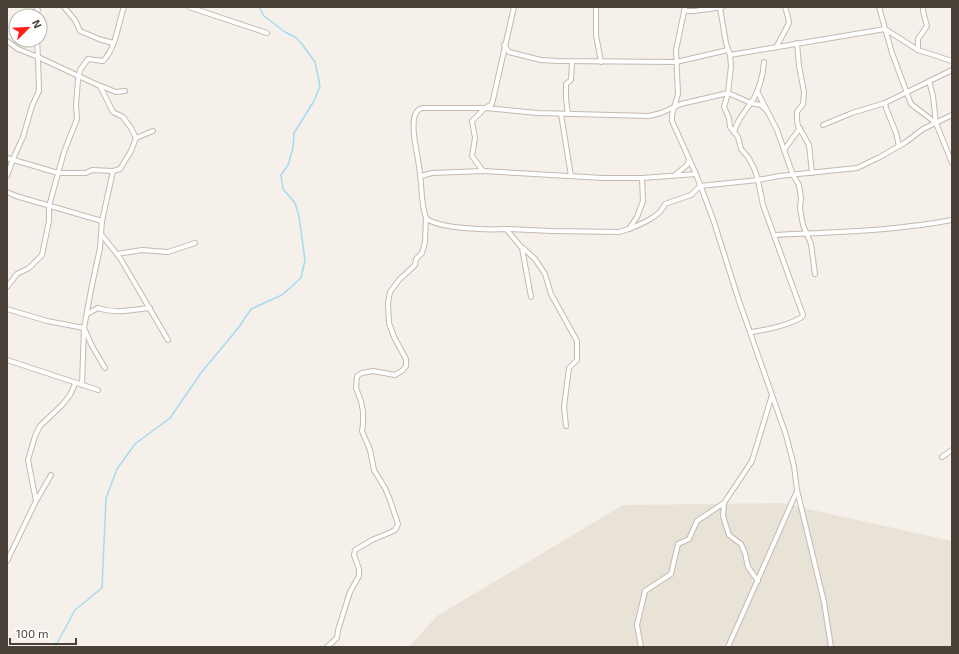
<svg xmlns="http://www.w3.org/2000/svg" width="959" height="654" viewBox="0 0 959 654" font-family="'Exo 2',sans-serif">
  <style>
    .residential { fill: #e9e2d7 }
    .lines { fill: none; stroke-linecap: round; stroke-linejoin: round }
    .stream { stroke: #a4dbf3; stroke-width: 1.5 }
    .minor-casing { stroke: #c4baae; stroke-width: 6 }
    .minor { stroke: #fff; stroke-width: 4 }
  </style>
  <rect width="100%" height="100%" fill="#f5f0e9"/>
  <polygon class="residential" points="781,503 952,541 952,647 409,647 437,616 623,505"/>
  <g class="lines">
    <polyline class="stream" points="55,647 75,610 102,588 106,498 117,469 135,444 170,418 201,373 239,327 251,309 282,295 301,278 305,260 299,216 295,203 283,189 281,175 288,165 293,148 294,133 314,101 320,86 315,62 302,44 295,37 285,32 264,16 259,7"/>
    <g class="minor-casing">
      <g id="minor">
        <polyline points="64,7 75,20 80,31 99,39 113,43"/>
        <polyline points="189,7 267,33"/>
        <polyline points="596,7 596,35 601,62"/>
        <polyline points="685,7 676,50 678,94 672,115 672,121 696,174 713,219 738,298 786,435 794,466 797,490 824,602 831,647"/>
        <polyline points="879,7 892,53 911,104 936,123"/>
        <path d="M 720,8 L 726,43 L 730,55 L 731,66 L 728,93 L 724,107 L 729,118 L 730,127 L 738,137 L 741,149 L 748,157 L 754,168 L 758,180 L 763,205 L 803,315 L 802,317 C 787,326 769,329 752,332"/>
        <polyline points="684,11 694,11 723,7"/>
        <polyline points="35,16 38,10 36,7"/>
        <polyline points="37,40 38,57 100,86 113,112 123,117 131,128 136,138"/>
        <polyline points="7,41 18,49 38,57 39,91 32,106 23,137 13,159 7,176"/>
        <polyline points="797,43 799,66 804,92 803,104 797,112 797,120 798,126 804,136 809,145 812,173"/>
        <polyline points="504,45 509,52 541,60 558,61 676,62 728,50"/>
        <polyline points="777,46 789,23 788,17 785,7"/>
        <polyline points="918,50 918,39 927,26 923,11 923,7"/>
        <polyline points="730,55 885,29 918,50 952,61"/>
        <polyline points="929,81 933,96 936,123 952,163"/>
        <polyline points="101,86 116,92 125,91"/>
        <polyline points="757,91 777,130 793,175 799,185 801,198 800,208 803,225 811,244 815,274"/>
        <polyline points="885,103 886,108 896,133 899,146"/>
        <polyline points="561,114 571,176"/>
        <polyline points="568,114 566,99 566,84 571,80 572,62"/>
        <polyline points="823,125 852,113 885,103 952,70"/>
        <path d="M 734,133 C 736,120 747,110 754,98 C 760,87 763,75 764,62"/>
        <polyline points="784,150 800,128"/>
        <polyline points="7,158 58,173 86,173 92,170 113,171"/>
        <polyline points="483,171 472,156 475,138 472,121 485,108 492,104 514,7"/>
        <polyline points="675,175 687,165 689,160"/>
        <polyline points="421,176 432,173 483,171 603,178 642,178 696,174"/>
        <polyline points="7,192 16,196 102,221"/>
        <polyline points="506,229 552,231 619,232 629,229 637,217 643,201 642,178"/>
        <path d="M 629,229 C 641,224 660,217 665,204 L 691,195 L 700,186 L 758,180 L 779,176 L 857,168 L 880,157 L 906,142 L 923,129 L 952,115"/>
        <polyline points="101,234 120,258 168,340"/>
        <path d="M 775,235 C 834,232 894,231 952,220"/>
        <polyline points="523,248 535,259 545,274 551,294 577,341 577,360 569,368 564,407 566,426"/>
        <polyline points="117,254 142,250 168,252 195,243"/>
        <path d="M 7,287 L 17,274 L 29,268 L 42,255 L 49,221 L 49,206 L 64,152 L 77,119 L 76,105 L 78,80 L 80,70 L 88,59 L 103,61 C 116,48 118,24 124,7"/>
        <path d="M 531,297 L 522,248 L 506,229 C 489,230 438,229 426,218 C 421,204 422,189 420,174 C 419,159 410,128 415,115 C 417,110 420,108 424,108 L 485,108 L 538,113 L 649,116 L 661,113 L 681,104 L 728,93 L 751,103 L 761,105 L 767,111"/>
        <polyline points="7,309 47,321 84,328 92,346 105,368"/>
        <path d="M 87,314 L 98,308 C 116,314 131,310 150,308"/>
        <polyline points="7,360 98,390"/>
        <polyline points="82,385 84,328 91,290 100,248 102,221 113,171 120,169 131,151 136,138 153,131"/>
        <polyline points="942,457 952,450"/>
        <polyline points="36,501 28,460 35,436 40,426 62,405 70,395 75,384"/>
        <polyline points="7,561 36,501 51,475"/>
        <polyline points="758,581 748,567 745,553 741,544 729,535 723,516 724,503 752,461 772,395"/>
        <polyline points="327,647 337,638 338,630 350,592 359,576 359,569 354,555 355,550 372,540 391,532 395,530 398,524 390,500 385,488 374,470 370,450 362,431 363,424 363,412 361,401 356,388 357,376 362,373 373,371 395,375 403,370 406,366 406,359 394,337 389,323 388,303 390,292 399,280 415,265 416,259 422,253 425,242 426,218"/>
        <polyline points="641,647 637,625 645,591 671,574 678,544 689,539 697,521 724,503"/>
        <polyline points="728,647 797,491"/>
      </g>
    </g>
    <use href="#minor" class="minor"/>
  </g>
  <rect width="959" height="654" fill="none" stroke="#494037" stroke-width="16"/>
  <g transform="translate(28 28) rotate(66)"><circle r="19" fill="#ffffff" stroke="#b6b3af"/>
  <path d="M0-3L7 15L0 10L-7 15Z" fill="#ff2117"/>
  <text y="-6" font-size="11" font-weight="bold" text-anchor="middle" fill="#494037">N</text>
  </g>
  <path d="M10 638v6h66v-6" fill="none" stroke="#494037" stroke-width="2"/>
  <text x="16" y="638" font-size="12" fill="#494037" stroke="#ffffff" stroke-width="3" paint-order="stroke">100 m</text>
</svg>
